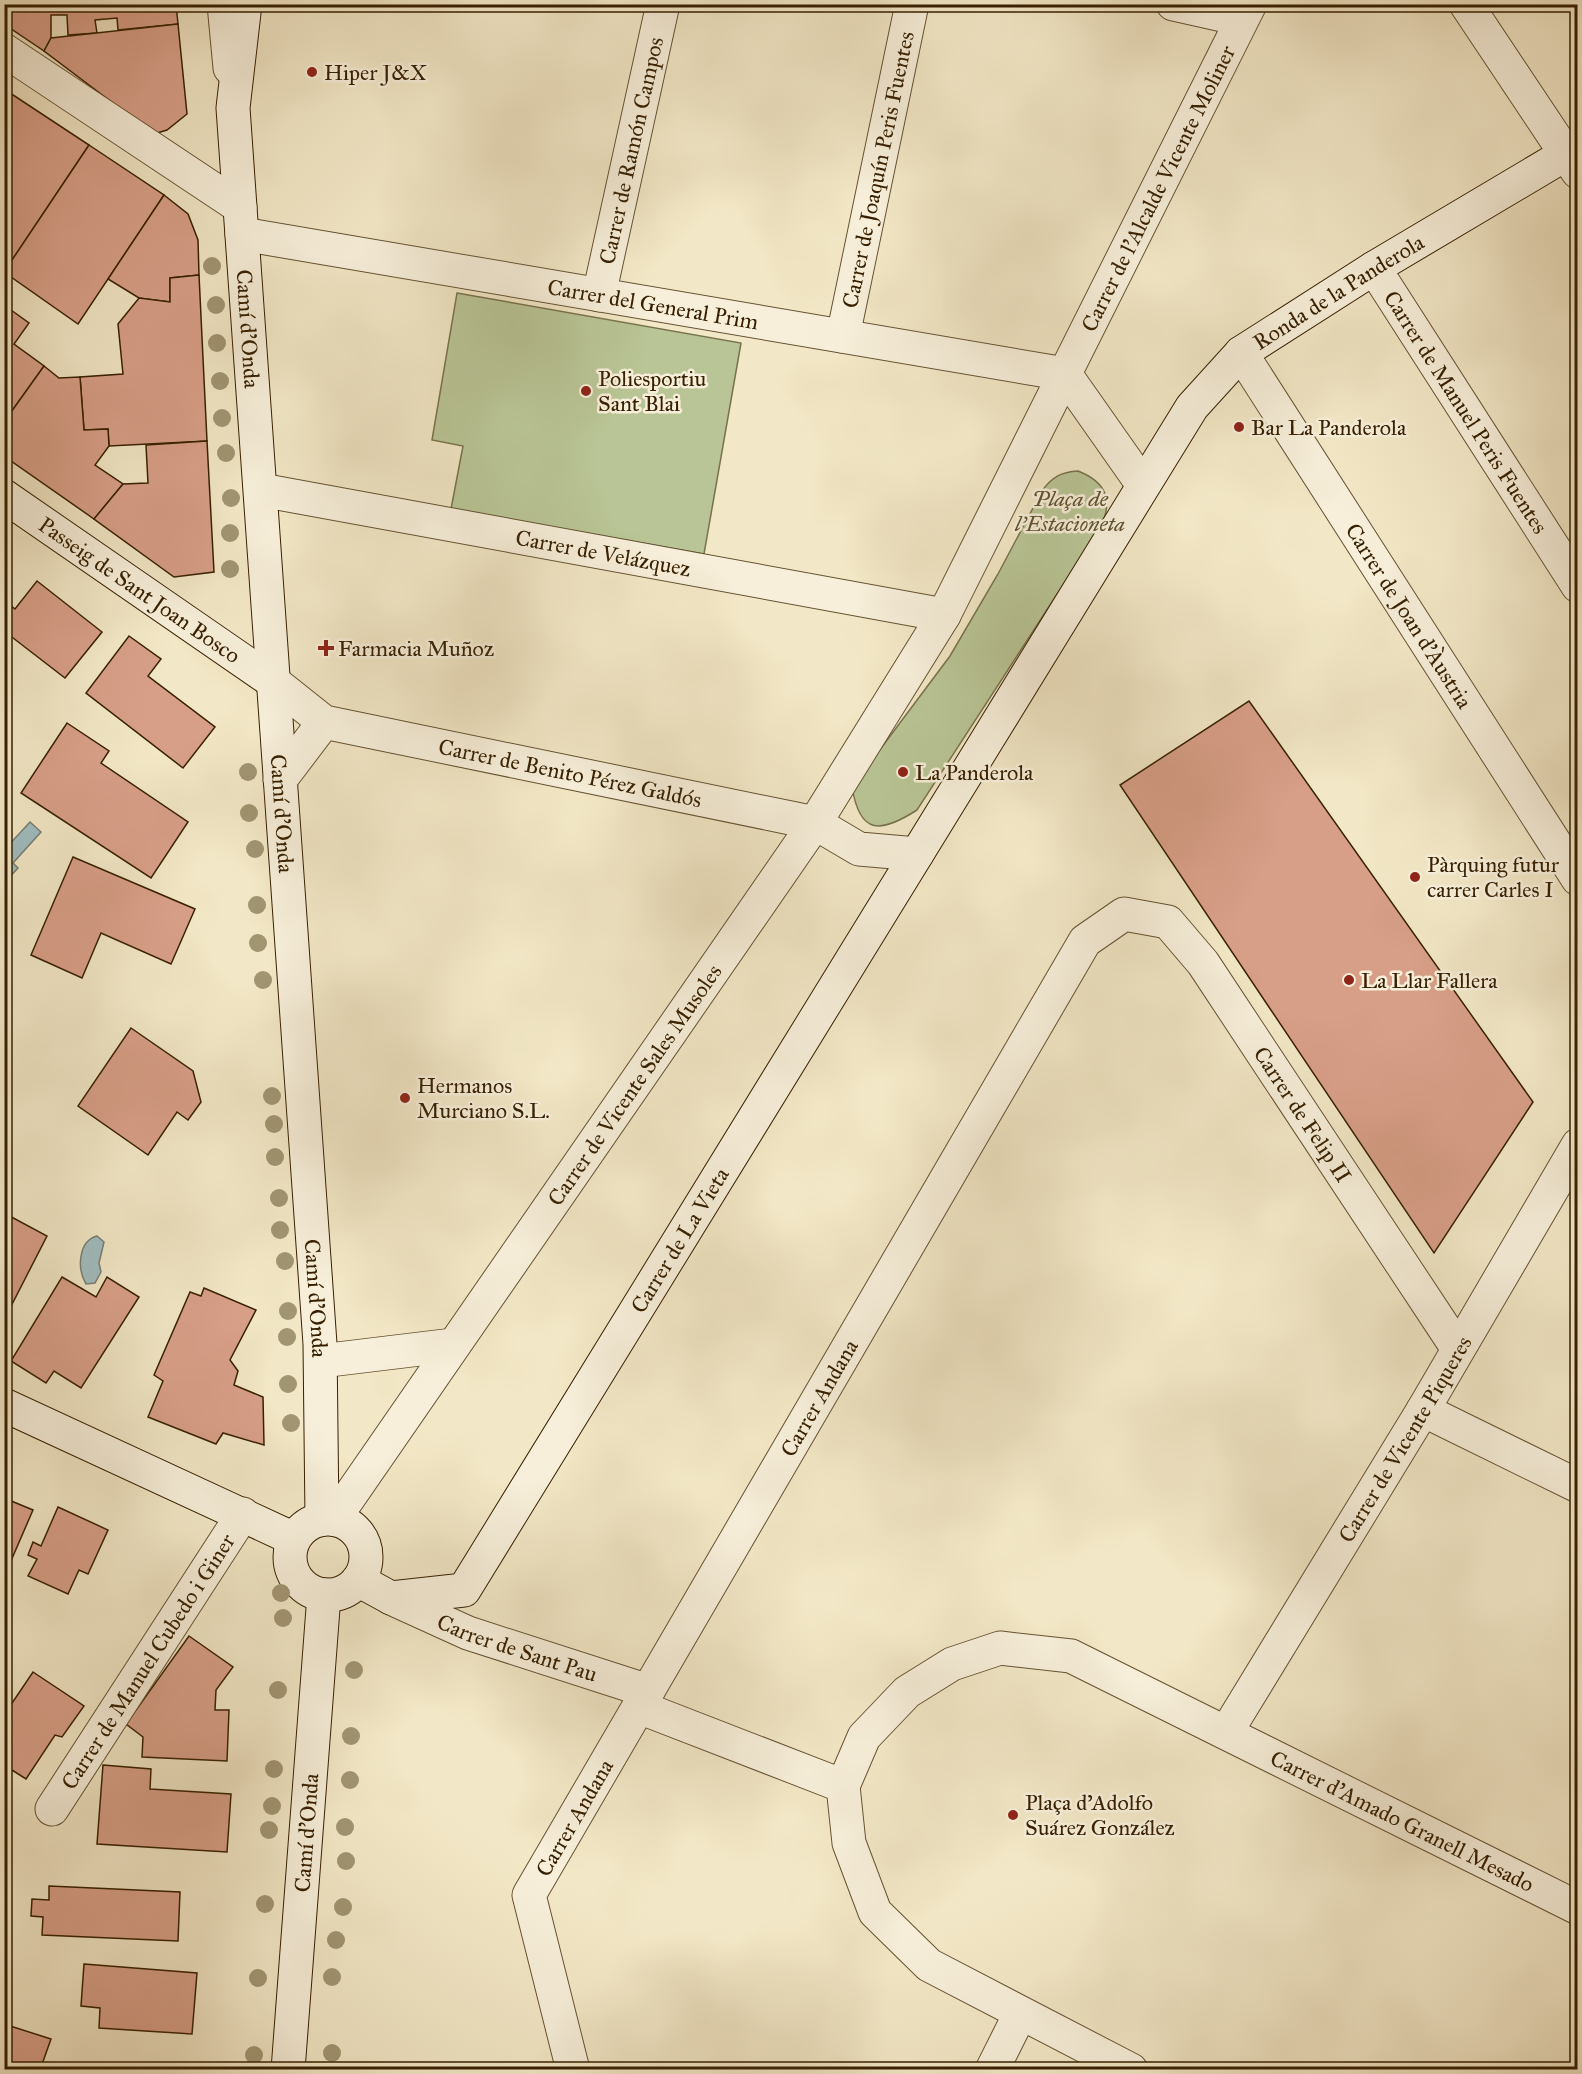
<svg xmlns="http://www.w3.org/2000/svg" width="1582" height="2074" viewBox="0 0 1582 2074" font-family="'IM FELL Great Primer',serif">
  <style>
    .green { fill: #b9c596; stroke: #78724c; stroke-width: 1.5 }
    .water { fill: #a0bdc0; stroke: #767e74; stroke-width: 1.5 }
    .building { fill: #d89f88; stroke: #372001; stroke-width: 1.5 }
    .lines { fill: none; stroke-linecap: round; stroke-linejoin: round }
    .street-casing { stroke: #665232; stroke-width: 35 }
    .secondary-casing { stroke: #372001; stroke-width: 35 }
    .street { stroke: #f7efda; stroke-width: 33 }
    .secondary { stroke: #f7efda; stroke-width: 33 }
    .tree { fill: #a19572 }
    .poi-dot { fill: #8f2418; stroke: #f7efda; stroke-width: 2 }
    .labels { text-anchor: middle; stroke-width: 5; stroke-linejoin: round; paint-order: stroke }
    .poi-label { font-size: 22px; fill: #372001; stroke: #f7efda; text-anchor: start }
    .street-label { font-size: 22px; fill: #372001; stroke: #f7efda }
    .park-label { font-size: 22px; font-style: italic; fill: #5e522e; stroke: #f7efda }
  </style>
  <rect width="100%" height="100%" fill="#f2e7c6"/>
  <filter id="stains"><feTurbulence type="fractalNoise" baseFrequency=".00333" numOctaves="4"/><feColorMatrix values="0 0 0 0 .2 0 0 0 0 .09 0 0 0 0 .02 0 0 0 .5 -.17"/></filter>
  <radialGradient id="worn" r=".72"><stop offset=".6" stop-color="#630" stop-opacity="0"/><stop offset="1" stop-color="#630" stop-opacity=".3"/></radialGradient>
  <g class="green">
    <polygon points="457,293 741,343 704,554 451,509 463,446 432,440"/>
    <path d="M 1078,471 C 1106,482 1114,500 1100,528 L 917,810 C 881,833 860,836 852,787 L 950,656 L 998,574 L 1042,491 C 1052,477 1061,472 1078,471 Z"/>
  </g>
  <g class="water">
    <polygon points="30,822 41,832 13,863 18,868 5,882 5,849"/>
    <path d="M 97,1236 L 104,1242 L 99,1263 L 101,1272 L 95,1283 L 86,1284 C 77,1269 78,1241 97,1236 Z"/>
  </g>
  <g class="building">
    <polygon points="4,4 176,4 178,24 118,30 117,18 95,20 97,33 68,35 67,15 51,15 51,38 44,51 4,24"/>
    <polygon points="178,24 187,114 167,130 154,134 44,51 51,38"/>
    <polygon points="4,89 89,145 4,272"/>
    <polygon points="89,145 164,195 78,324 4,272"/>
    <polygon points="164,195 188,214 198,240 199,275 170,278 170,302 139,298 108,279"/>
    <polygon points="199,275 207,441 109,446 108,429 84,430 80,377 123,374 118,324 139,298 170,302 170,278"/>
    <polygon points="4,305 29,323 14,344 44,366 4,422"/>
    <polygon points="44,366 59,378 80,377 84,430 108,429 109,446 95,465 123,484 94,519 4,456 4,422"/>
    <polygon points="207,441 214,572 174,577 94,519 123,484 148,483 146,445"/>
    <polygon points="37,581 102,632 65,678 4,631 4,600 15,609"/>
    <polygon points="129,636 161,659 148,676 215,727 183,768 86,693"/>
    <polygon points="1249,701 1533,1102 1434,1253 1120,785"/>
    <polygon points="67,723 109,751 101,763 188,822 151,878 21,793"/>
    <polygon points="73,857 195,909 171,964 101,933 82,978 31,955"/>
    <polygon points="131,1028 193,1071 201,1102 188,1120 177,1112 148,1155 78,1106"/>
    <polygon points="4,1213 47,1236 6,1316 4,1315"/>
    <polygon points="62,1277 96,1297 107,1277 139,1297 81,1388 54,1371 46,1383 11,1361"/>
    <polygon points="204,1288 256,1310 230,1360 238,1371 234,1385 263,1397 264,1445 223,1433 216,1444 148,1417 163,1381 154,1375 190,1292 201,1296"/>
    <polygon points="4,1498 33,1510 4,1577"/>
    <polygon points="58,1507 108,1530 88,1574 79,1570 68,1594 28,1576 37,1559 28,1555 33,1542 41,1546"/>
    <polygon points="189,1636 233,1667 216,1690 215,1710 229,1710 227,1761 142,1757 143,1737 126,1724"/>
    <polygon points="33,1672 84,1706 62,1737 55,1735 26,1779 4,1765 4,1715"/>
    <polygon points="103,1765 151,1769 150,1789 231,1794 227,1852 97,1844"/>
    <polygon points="49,1886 180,1892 178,1941 42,1935 43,1917 31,1916 32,1899 49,1900"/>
    <polygon points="84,1964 197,1973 192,2034 99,2028 100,2008 81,2006"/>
    <polygon points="4,2024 51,2039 40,2070 4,2070"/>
  </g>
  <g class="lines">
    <g class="street-casing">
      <g id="street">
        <polyline points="224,4 230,68"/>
        <polyline points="1173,4 1240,19"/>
        <polyline points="1466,4 1578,172"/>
        <polyline points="4,50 240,207"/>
        <path id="s1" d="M 242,234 L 1065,374"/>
        <path id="s2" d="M 1374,268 L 1578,586"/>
        <path id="s3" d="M 599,295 L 663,4"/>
        <path id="s4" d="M 843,336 L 912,4"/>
        <path id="s5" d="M 1241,353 L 1578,879"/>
        <polyline points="1065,374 1143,485"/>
        <path id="s6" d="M 261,490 L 944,615"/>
        <path id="s7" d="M 275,683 L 324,722 L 815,823 L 859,849 L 917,854"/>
        <polyline points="280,780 324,722"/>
        <polyline points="321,1361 453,1345"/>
        <polyline points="1423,1410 1578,1486"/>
        <path id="s8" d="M 334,1519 L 815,823 L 944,615 L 1250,4"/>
        <path id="s9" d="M 391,1598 L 468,1633 L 648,1691"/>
        <polyline points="639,1707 843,1786"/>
        <path id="s10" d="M 1227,1731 L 1423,1410 L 1578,1145"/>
        <path id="s11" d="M 52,1809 L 243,1514"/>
        <path id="s12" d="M 573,2070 L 529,1895 L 1085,941 L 1124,914 L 1168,922 L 1203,963 L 1458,1349"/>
        <polyline points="992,2070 1020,2014"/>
        <path id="s13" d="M 1131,2070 L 929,1965 L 875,1912 L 849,1843 L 843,1786 L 864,1737 L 907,1692 L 952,1664 L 1000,1648 L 1071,1656 L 1578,1908"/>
      </g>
    </g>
    <g class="secondary-casing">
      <g id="secondary">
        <path id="s14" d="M 245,4 L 233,108 L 320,1344 L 322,1519"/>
        <path id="s15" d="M 4,496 L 275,683"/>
        <polyline points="4,1405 294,1539"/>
        <circle cx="328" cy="1557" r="38"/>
        <path id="s16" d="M 358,1580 L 391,1598 L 464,1590 L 1192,407 L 1241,353 L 1374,268 L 1566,154 L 1578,151"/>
        <path id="s17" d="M 288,2070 L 324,1595"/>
      </g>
    </g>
    <use href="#street" class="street"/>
    <use href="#secondary" class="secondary"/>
  </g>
  <g class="tree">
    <circle cx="212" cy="266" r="9"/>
    <circle cx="216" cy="305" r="9"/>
    <circle cx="217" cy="343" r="9"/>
    <circle cx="220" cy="381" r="9"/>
    <circle cx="222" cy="418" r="9"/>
    <circle cx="226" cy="453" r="9"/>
    <circle cx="231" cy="498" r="9"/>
    <circle cx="230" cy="533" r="9"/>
    <circle cx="230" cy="569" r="9"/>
    <circle cx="248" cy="772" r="9"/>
    <circle cx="249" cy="813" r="9"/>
    <circle cx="255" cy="849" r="9"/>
    <circle cx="257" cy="905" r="9"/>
    <circle cx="258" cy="943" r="9"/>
    <circle cx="263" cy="980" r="9"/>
    <circle cx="272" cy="1096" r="9"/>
    <circle cx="274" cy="1124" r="9"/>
    <circle cx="275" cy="1157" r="9"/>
    <circle cx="279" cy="1198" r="9"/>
    <circle cx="280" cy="1230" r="9"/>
    <circle cx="285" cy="1261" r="9"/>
    <circle cx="288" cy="1311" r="9"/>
    <circle cx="287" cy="1337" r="9"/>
    <circle cx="288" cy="1384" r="9"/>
    <circle cx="291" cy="1423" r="9"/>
    <circle cx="281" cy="1593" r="9"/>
    <circle cx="283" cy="1618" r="9"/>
    <circle cx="354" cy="1670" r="9"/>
    <circle cx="278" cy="1690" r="9"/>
    <circle cx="351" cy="1736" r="9"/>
    <circle cx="274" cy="1769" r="9"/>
    <circle cx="350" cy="1780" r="9"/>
    <circle cx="272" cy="1806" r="9"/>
    <circle cx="345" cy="1827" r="9"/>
    <circle cx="269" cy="1830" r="9"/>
    <circle cx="346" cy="1861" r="9"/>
    <circle cx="265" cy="1904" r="9"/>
    <circle cx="343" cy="1907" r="9"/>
    <circle cx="336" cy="1940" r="9"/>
    <circle cx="332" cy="1977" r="9"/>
    <circle cx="258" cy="1978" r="9"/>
    <circle cx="332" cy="2053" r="9"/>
    <circle cx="254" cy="2055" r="9"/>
  </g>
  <g class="poi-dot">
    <circle cx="312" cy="72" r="6"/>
    <circle cx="586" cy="391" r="6"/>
    <circle cx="1239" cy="427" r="6"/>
    <path d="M323 639h6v6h6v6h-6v6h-6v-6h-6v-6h6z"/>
    <circle cx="903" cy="772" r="6"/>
    <circle cx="1415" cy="877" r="6"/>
    <circle cx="1349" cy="980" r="6"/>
    <circle cx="405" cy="1098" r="6"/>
    <circle cx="1013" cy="1815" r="6"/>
  </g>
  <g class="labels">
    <g class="poi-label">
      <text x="324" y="80">Hiper J&amp;X</text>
      <text x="598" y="386">Poliesportiu<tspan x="598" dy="25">Sant Blai</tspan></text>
      <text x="1251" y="435">Bar La Panderola</text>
      <text x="338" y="656">Farmacia Muñoz</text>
      <text x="915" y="780">La Panderola</text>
      <text x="1427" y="872">Pàrquing futur<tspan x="1427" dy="25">carrer Carles I</tspan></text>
      <text x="1361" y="988">La Llar Fallera</text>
      <text x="417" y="1093">Hermanos<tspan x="417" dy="25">Murciano S.L.</tspan></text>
      <text x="1025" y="1810">Plaça d'Adolfo<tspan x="1025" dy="25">Suárez González</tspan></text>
    </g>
    <g class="street-label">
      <text dy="8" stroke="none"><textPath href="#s3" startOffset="148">Carrer de Ramón Campos</textPath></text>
      <text dy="8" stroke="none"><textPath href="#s4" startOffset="170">Carrer de Joaquín Peris Fuentes</textPath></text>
      <text dy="8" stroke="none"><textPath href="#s8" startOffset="1568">Carrer de l'Alcalde Vicente Moliner</textPath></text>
      <text dy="8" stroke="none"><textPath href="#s16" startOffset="1688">Ronda de la Panderola</textPath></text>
      <text dy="8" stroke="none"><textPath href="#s1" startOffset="417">Carrer del General Prim</textPath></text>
      <text dy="8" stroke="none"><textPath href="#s14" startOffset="326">Camí d'Onda</textPath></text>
      <text dy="8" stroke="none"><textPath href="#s2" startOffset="171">Carrer de Manuel Peris Fuentes</textPath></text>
      <text dy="8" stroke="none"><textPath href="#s6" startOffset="348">Carrer de Velázquez</textPath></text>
      <text dy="8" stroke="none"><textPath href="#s15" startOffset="165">Passeig de Sant Joan Bosco</textPath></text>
      <text dy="8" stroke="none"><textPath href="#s5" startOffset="312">Carrer de Joan d'Àustria</textPath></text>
      <text dy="8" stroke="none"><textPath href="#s7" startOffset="314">Carrer de Benito Pérez Galdós</textPath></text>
      <text dy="8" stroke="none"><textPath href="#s14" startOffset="812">Camí d'Onda</textPath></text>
      <text dy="8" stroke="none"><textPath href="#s8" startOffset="528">Carrer de Vicente Sales Musoles</textPath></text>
      <text dy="8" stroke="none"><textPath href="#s12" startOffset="1612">Carrer de Felip II</textPath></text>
      <text dy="8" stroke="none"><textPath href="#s16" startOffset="522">Carrer de La Vieta</textPath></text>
      <text dy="8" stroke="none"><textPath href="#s14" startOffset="1298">Camí d'Onda</textPath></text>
      <text dy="8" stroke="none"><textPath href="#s12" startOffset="756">Carrer Andana</textPath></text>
      <text dy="8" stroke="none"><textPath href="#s10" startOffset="342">Carrer de Vicente Piqueres</textPath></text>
      <text dy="8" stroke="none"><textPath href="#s9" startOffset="136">Carrer de Sant Pau</textPath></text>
      <text dy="8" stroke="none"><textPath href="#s11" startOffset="176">Carrer de Manuel Cubedo i Giner</textPath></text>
      <text dy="8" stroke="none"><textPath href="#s12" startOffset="270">Carrer Andana</textPath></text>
      <text dy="8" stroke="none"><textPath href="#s13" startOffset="1095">Carrer d'Amado Granell Mesado</textPath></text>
      <text dy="8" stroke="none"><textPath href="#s17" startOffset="238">Camí d'Onda</textPath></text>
    </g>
    <g class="park-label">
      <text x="1070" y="506">Plaça de<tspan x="1070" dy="25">l'Estacioneta</tspan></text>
    </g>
  </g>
  <rect width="1582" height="2074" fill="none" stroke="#f2e7c6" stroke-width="24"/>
  <rect x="6" y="6" width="1570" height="2062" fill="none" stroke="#372001" stroke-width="3"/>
  <rect x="12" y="12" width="1558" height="2050" fill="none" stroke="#372001" stroke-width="1.5"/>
  <rect width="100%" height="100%" filter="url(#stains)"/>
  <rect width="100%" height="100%" fill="url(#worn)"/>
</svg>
